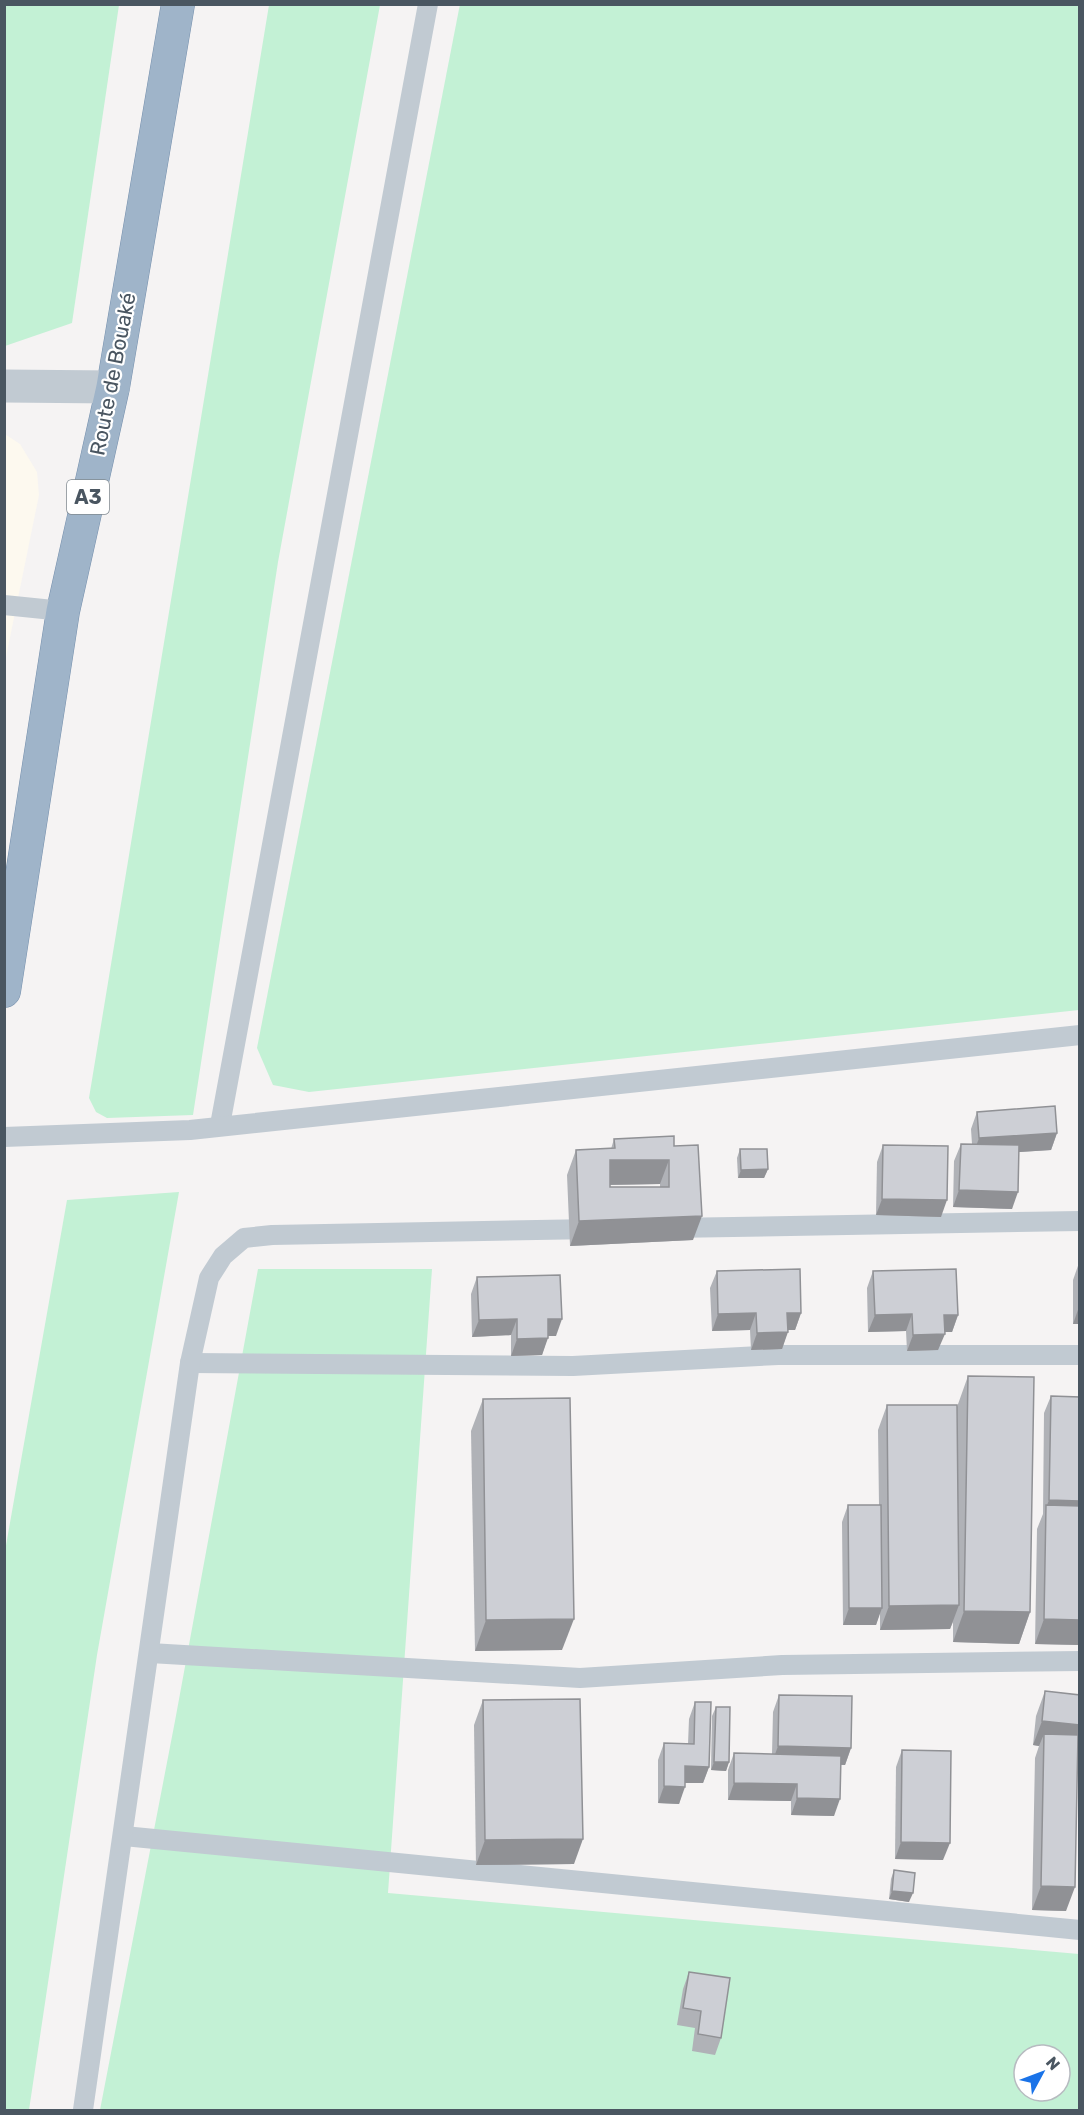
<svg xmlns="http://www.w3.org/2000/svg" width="1084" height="2115" viewBox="0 0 1084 2115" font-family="Rubik,sans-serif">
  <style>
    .commercial { fill: #fdf9ef }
    .green { fill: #c3f1d5; fill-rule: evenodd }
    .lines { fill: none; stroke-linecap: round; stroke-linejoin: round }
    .trunk-casing { stroke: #7690ad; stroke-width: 34 }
    .service { stroke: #c1cad2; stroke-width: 20 }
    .minor { stroke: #c1cad2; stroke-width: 33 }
    .trunk { stroke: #9fb4c9; stroke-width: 33 }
    .wall { fill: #b0b2b7; fill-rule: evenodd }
    .shaded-wall { fill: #909195 }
    .building { fill: #cdcfd5; stroke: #909195; stroke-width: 1.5; fill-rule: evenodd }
    .labels { text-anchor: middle; stroke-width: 4.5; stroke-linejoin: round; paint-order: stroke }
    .shield { fill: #fff; stroke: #808990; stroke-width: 1.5 }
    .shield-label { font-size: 20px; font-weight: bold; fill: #4a5661 }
    .street-label { font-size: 21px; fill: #4a5661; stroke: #fff }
  </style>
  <rect width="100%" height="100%" fill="#f5f3f3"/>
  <polygon class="commercial" points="5,434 20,444 37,472 39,495 5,662"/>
  <g class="green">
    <polygon points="460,4 1079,5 1079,1010 309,1092 273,1085 257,1048"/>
    <polygon points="4,5 119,5 72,323 5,346"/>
    <polygon points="269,5 380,5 278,562 193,1115 107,1118 96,1112 89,1098"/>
    <polygon points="179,1192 97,1655 29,2110 5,2110 5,1551 67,1200"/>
    <path d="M 258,1269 L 432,1269 L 388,1893 L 1079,1954 L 1079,2110 L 100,2110 L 175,1721 ZM 1024,2055 L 1060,2055 L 1060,2091 L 1024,2091 Z"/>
  </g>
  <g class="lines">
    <g class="trunk-casing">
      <polyline id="trunk" points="4,991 63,611 113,387 178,4"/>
    </g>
    <g class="service">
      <polyline points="4,605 63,611"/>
      <polyline points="220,1125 428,4"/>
      <polyline points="4,1137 190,1130 1080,1035"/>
      <polyline points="671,1228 1080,1221"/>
      <polyline points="190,1363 573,1366 778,1355 1080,1355"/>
      <polyline points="150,1653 580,1678 782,1665 1080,1661"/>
      <polyline points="124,1836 1080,1930"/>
      <polyline points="83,2110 190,1363 209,1278 223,1256 244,1238 272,1235 594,1229"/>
    </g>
    <polyline class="minor" points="4,386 113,387"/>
    <use href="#trunk" class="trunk"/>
  </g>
  <g class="wall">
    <polygon points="977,1112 1057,1133 1051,1150 1019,1152 1012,1209 953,1207 954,1161 961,1144 972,1144 971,1129"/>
    <path d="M 614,1139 L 674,1146 L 693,1240 L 570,1246 L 567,1175 L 576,1150 L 611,1149 ZM 660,1184 L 660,1187 L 610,1187 L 610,1185 Z"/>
    <polygon points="883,1145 941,1217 876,1215 877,1162"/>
    <polygon points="740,1149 768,1169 764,1178 738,1178 737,1158"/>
    <polygon points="1079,1263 1080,1324 1073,1324 1073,1280"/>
    <polygon points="717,1271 801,1313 795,1330 788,1330 782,1349 751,1350 750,1330 712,1331 710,1288"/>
    <polygon points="873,1271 958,1315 952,1332 944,1332 938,1350 907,1351 906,1331 868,1332 867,1288"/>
    <polygon points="477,1277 556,1336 548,1336 542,1355 511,1356 511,1335 472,1337 471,1294"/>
    <polygon points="968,1376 1030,1612 1019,1644 953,1642 953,1622 950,1629 880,1630 880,1612 876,1625 843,1625 842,1522 848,1505 879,1505 878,1430 887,1405 957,1407"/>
    <polygon points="1051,1396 1080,1397 1080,1645 1035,1644 1037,1529 1043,1514 1044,1413"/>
    <polygon points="483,1399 562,1650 475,1651 471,1431"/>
    <polygon points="1045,1691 1080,1695 1080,1751 1077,1751 1066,1911 1032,1910 1035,1758 1039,1746 1033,1745 1036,1716"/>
    <polygon points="779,1695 851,1748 845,1765 840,1764 834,1816 791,1815 791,1801 728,1800 728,1770 734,1753 772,1754 773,1712"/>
    <polygon points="483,1700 574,1864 476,1865 474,1725"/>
    <polygon points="695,1702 709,1767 703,1783 685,1783 679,1804 658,1803 658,1760 664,1743 688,1744 689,1719"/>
    <polygon points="716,1707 729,1762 726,1771 711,1770 712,1716"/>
    <polygon points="902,1750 943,1860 895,1859 896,1767"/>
    <polygon points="894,1870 909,1902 889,1899 891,1879"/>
    <polygon points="689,1972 721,2038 715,2055 692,2051 695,2028 677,2025 683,1989"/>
  </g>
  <g class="shaded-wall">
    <polygon points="1057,1133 1051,1150 973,1155 979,1138"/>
    <polygon points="610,1160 669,1160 660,1184 601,1185"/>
    <polygon points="768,1169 764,1178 738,1178 741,1170"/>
    <polygon points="959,1190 1018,1192 1012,1209 953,1207"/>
    <polygon points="882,1199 947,1200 941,1217 876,1215"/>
    <polygon points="702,1216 693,1240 570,1246 579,1221"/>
    <polygon points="1079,1307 1080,1324 1073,1324"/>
    <polygon points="756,1313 750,1330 712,1331 718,1314"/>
    <polygon points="787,1313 801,1313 795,1330 781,1330"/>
    <polygon points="912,1314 906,1331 868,1332 875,1315"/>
    <polygon points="944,1315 958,1315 952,1332 938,1332"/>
    <polygon points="517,1319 511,1335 472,1337 479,1320"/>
    <polygon points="548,1319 562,1319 556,1336 542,1336"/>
    <polygon points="788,1332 782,1349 751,1350 757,1333"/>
    <polygon points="945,1334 938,1350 907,1351 913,1335"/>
    <polygon points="548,1338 542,1355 511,1356 517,1339"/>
    <polygon points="1049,1500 1080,1501 1080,1518 1046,1508"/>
    <polygon points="959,1605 950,1629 880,1630 889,1606"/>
    <polygon points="849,1608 882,1608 876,1625 843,1625"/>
    <polygon points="964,1611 1030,1612 1019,1644 953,1642"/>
    <polygon points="574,1619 562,1650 475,1651 486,1620"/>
    <polygon points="1044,1619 1080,1620 1080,1645 1035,1644"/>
    <polygon points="1042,1721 1080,1725 1080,1751 1043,1747 1044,1734 1039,1746 1033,1745"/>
    <polygon points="778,1746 851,1748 845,1765 772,1763"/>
    <polygon points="714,1762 729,1762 726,1771 711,1770"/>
    <polygon points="685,1766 709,1767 703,1783 679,1783"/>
    <polygon points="734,1783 797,1784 791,1801 728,1800"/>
    <polygon points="664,1786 685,1787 679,1804 658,1803"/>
    <polygon points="797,1798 840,1799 834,1816 791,1815"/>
    <polygon points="583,1839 574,1864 476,1865 485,1840"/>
    <polygon points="901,1842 950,1843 943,1860 895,1859"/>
    <polygon points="1041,1886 1075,1887 1066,1911 1032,1910"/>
    <polygon points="892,1891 913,1893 909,1902 889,1899"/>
  </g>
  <g class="building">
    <polygon points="1055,1106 1057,1133 979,1138 977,1112"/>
    <path d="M 674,1136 L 674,1146 L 698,1145 L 702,1216 L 579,1221 L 576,1150 L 615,1148 L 614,1139 ZM 610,1160 L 669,1160 L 669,1187 L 610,1187 Z"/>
    <polygon points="961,1144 1019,1145 1018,1192 959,1190"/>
    <polygon points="883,1145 948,1146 947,1200 882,1199"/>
    <polygon points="740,1149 767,1149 768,1169 741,1170"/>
    <rect x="1079" y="1263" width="1" height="44"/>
    <polygon points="800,1269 801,1313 787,1313 788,1332 757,1333 756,1313 718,1314 717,1271"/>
    <polygon points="956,1269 958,1315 944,1315 945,1334 913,1335 912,1314 875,1315 873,1271"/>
    <polygon points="560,1275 562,1319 548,1319 548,1338 517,1339 517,1319 479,1320 477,1277"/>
    <polygon points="968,1376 1034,1377 1030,1612 964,1611"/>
    <polygon points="1051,1396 1080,1397 1080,1501 1049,1500"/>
    <polygon points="570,1398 574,1619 486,1620 483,1399"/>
    <polygon points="887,1405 957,1405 959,1605 889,1606"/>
    <polygon points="848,1505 881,1505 882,1608 849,1608"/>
    <polygon points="1046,1505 1080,1506 1080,1620 1044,1619"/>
    <polygon points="1045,1691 1080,1695 1080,1725 1042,1721"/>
    <polygon points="779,1695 852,1696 851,1748 778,1746"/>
    <polygon points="580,1699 583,1839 485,1840 483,1700"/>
    <polygon points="695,1702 711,1702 709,1767 685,1766 685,1787 664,1786 664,1743 694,1744"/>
    <polygon points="716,1707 730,1707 729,1762 714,1762"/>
    <polygon points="1044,1734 1078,1735 1075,1887 1041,1886"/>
    <polygon points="902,1750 951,1751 950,1843 901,1842"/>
    <polygon points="734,1753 841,1756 840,1799 797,1798 797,1784 734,1783"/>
    <polygon points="894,1870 915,1873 913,1893 892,1891"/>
    <polygon points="689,1972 730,1978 721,2038 698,2034 701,2011 683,2008"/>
  </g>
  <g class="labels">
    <rect class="shield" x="67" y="480" width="42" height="34" rx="4.5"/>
    <g class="shield-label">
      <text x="88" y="504">A3</text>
    </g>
    <g class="street-label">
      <text transform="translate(113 374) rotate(-79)" y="7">Route de Bouaké</text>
    </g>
  </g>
  <rect width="1084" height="2115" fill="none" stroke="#4a5661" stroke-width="12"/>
  <g transform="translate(1042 2073) rotate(49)"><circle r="28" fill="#ffffff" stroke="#b7bbc0" stroke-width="1.5"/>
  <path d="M0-4.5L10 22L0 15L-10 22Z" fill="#1a73e8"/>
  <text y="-9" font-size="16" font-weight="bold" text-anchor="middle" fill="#4a5661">N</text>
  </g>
</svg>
